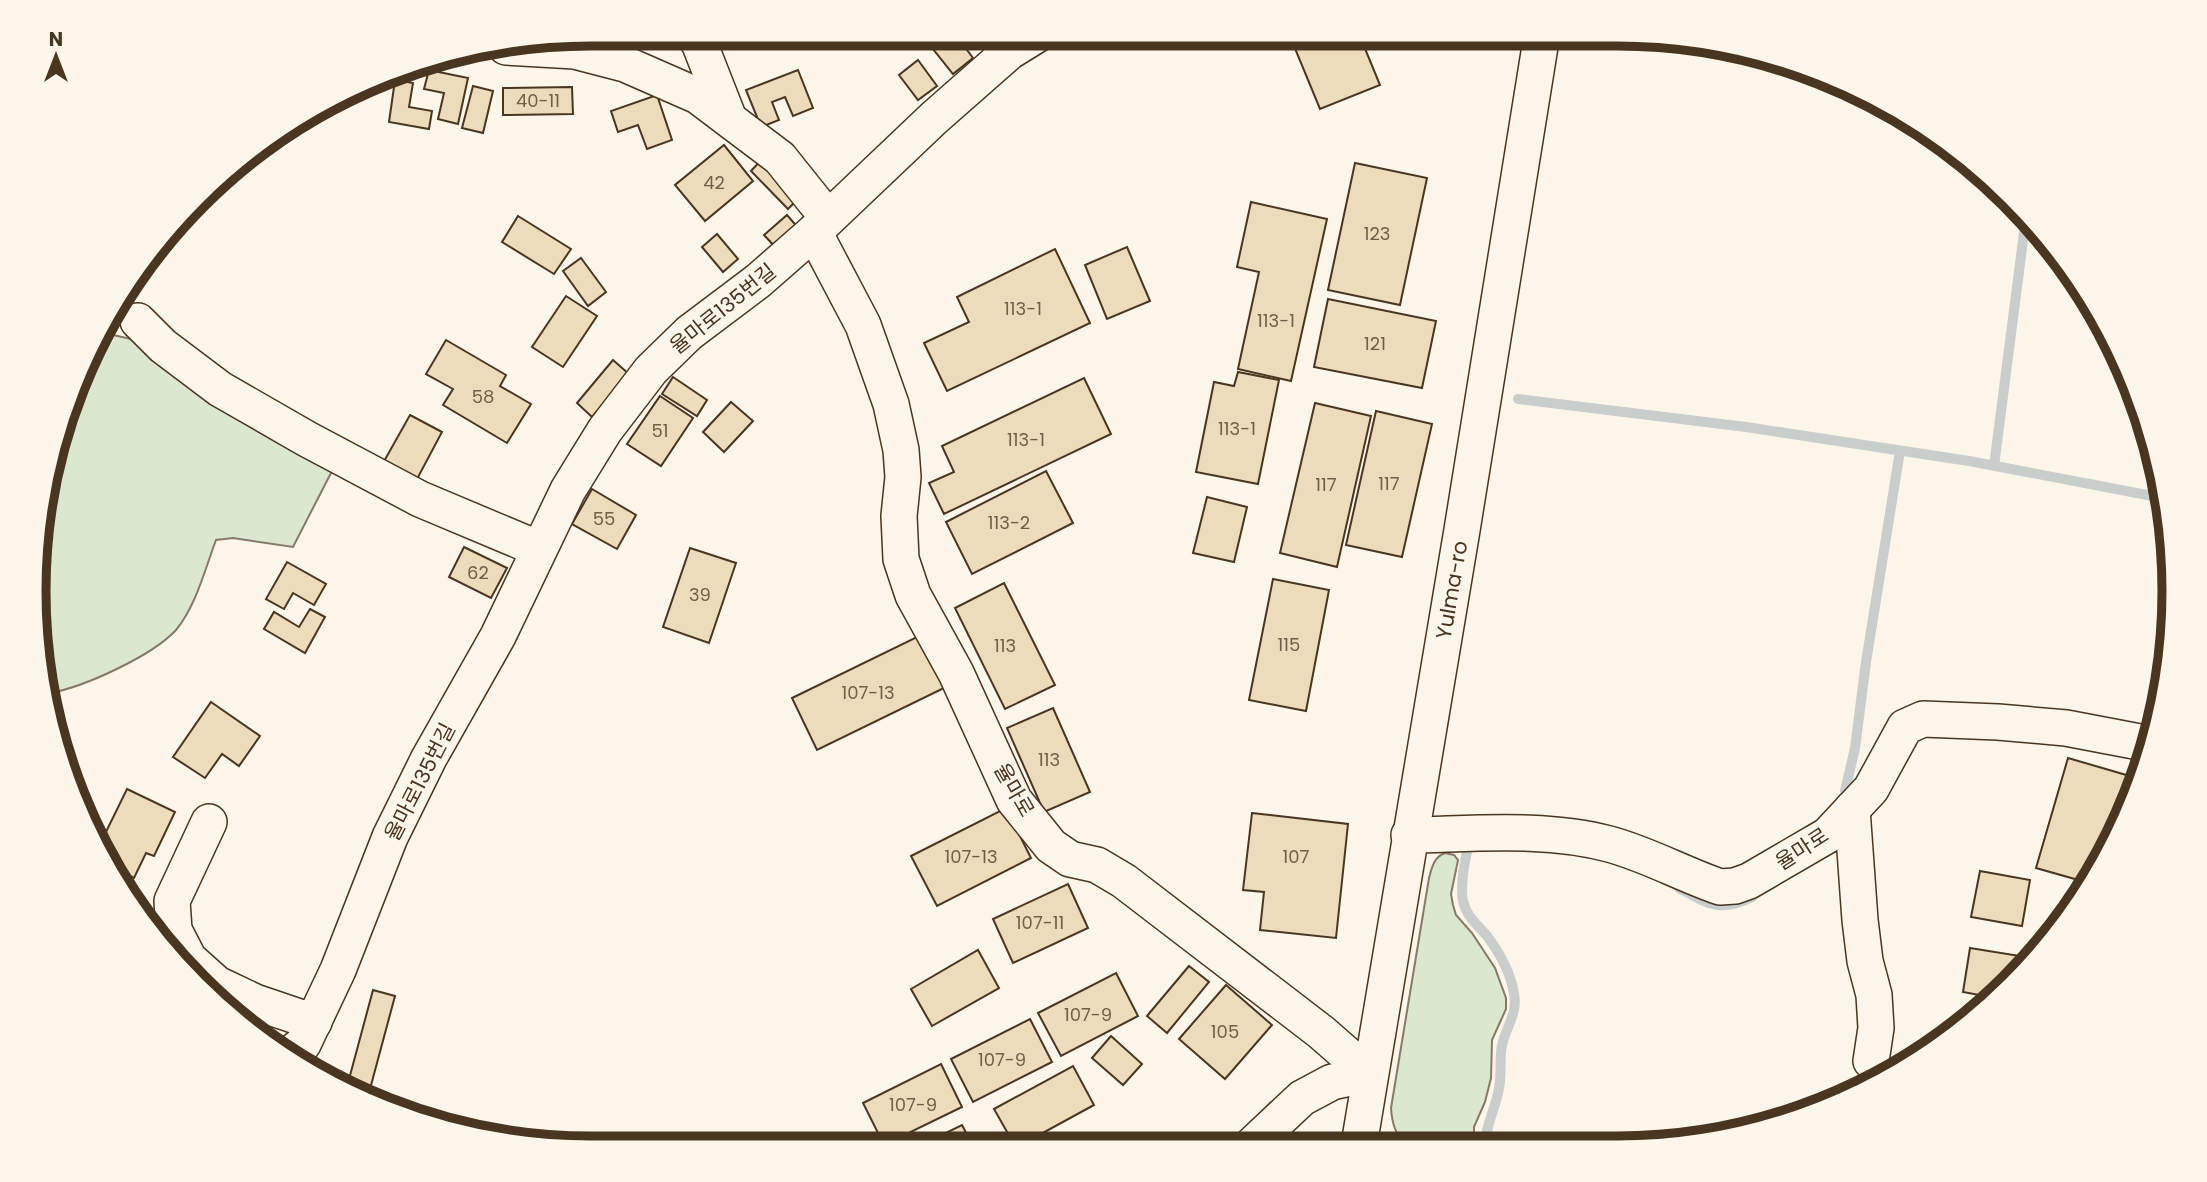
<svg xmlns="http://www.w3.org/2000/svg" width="2207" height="1182" viewBox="0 0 2207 1182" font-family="Poppins,'Noto Sans KR',sans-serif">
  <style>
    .green { fill: #dce7d0; stroke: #887966; stroke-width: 2 }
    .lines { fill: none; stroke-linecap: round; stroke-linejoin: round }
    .stream { stroke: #c9cecd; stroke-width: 10 }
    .building { fill: #ecdcbc; stroke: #4a3520; stroke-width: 2 }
    .minor-casing { stroke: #4a3520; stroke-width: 38 }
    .minor { stroke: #fbf6e9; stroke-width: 35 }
    .labels { text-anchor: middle; stroke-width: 5; stroke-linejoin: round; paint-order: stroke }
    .number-label { font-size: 18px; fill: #725f47 }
    .street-label { font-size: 21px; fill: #4a3520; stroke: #fbf6e9 }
    .rim { fill: none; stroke: #4a3520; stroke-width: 9 }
  </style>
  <rect width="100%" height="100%" fill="#fbf6e9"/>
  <g class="green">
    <path d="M 104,333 L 140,341 L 333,469 L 293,547 L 233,538 L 216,540 C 205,569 196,606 176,630 C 152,656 84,687 50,693 L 34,628 L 52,447 Z"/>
    <path d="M 1445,853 L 1454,855 L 1458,860 L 1451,894 L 1453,905 L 1456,915 L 1472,933 L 1495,968 L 1506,998 L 1506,1009 L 1492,1040 L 1491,1078 L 1485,1102 L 1474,1127 L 1474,1145 L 1406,1145 C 1395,1134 1392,1123 1391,1108 L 1429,878 C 1432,867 1434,857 1445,853 Z"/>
  </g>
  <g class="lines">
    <g class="stream">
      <polyline points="1518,399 1746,427 1969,461 2163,498"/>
      <polyline points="1994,466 2026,217"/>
      <polyline points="1845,791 1855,748 1866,662 1900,451"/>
      <path d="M 1475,847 L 1468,847 C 1464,864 1460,884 1463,901 C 1466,916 1477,924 1487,936 C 1499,952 1511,974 1514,994 C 1518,1013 1506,1027 1502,1045 C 1499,1059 1502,1074 1499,1088 C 1496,1108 1486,1123 1485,1145"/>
      <path d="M 1679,888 C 1708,904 1720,913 1752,897"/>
    </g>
  </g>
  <g class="building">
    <polygon points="921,34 955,34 973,58 953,74"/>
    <polygon points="1289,34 1359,34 1380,85 1320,109"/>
    <polygon points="918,60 937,86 918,100 899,75"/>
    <polygon points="429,70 468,78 458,124 438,119 444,93 424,89"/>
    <polygon points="798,70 813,108 793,116 785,97 772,102 779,120 761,127 746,90"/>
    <polygon points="395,80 413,83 409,107 432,111 429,129 389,122"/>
    <polygon points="473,86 493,91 483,133 462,128"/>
    <polygon points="572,87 573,114 503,115 503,88"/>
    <polygon points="657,95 672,140 647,149 638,125 618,132 611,111"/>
    <polygon points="724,145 753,181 705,221 675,185"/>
    <polygon points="763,158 801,196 788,209 751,171"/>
    <polygon points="1355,163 1427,178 1400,305 1328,290"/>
    <polygon points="1251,202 1327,219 1291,381 1238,369 1259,272 1237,267"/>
    <polygon points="787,215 800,230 778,250 764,235"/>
    <polygon points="518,216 571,249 554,274 502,242"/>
    <polygon points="717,234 738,259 723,272 702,247"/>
    <polygon points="1127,247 1150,301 1107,319 1085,265"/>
    <polygon points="1055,249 1090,323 947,391 924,343 969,322 957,297"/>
    <polygon points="581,258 606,292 588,306 563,271"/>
    <polygon points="123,290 118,322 109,320"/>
    <polygon points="566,296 597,316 563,367 532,347"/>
    <polygon points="1328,299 1436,321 1422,388 1314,367"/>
    <polygon points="446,340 506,375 500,386 531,404 507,443 443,405 453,389 426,374"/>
    <polygon points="613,360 629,374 592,417 577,403"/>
    <polygon points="1238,372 1279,380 1258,484 1196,472 1214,382 1234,386"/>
    <polygon points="673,377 707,400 697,416 662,394"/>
    <polygon points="1084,378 1111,434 944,514 929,483 954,472 942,446"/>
    <polygon points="660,396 693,418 661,466 627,444"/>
    <polygon points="731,402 753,421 724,452 703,432"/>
    <polygon points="1315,403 1371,416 1337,567 1280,553"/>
    <polygon points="1376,411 1432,424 1402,557 1346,545"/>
    <polygon points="410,415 442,432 416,481 383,463"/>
    <polygon points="1046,471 1073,523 972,574 946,522"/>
    <polygon points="592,489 636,515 617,549 572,524"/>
    <polygon points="1207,497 1247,507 1234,562 1193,553"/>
    <polygon points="464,547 507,568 491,598 449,577"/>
    <polygon points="690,548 736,563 709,643 663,627"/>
    <polygon points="287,562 326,584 314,605 293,593 284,609 266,599"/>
    <polygon points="1273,579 1329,590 1306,711 1249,700"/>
    <polygon points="1004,583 1055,685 1005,709 955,608"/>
    <polygon points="310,609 325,617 305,653 264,629 274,612 299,627"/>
    <polygon points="919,636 944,688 817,750 792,698"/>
    <polygon points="211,702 260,736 239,766 222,754 205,778 173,757"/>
    <polygon points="1053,708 1090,792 1044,812 1007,728"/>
    <polygon points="2068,758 2140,779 2099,870 2089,883 2036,868"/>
    <polygon points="127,789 175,812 154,856 146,853 134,878 116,869 106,853 109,846 101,842"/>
    <polygon points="1006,808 1031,858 937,906 911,856"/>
    <polygon points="1252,813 1348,824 1336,938 1260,930 1264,892 1243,890"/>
    <polygon points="1980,871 2030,880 2022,926 1971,917"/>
    <polygon points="1068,884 1088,928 1013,963 993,919"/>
    <polygon points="1970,948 2020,956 2017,977 1995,998 1963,992"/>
    <polygon points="978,950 999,988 932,1026 911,989"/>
    <polygon points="1189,966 1209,982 1167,1033 1147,1016"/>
    <polygon points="1116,973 1138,1016 1061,1056 1038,1013"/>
    <polygon points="1226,985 1272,1025 1225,1079 1179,1039"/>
    <polygon points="373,990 395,996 370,1089 348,1083"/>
    <polygon points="1030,1019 1052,1062 973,1102 951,1059"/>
    <polygon points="1111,1036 1142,1064 1123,1085 1092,1058"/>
    <polygon points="941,1064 962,1107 884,1145 863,1103"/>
    <polygon points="1073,1066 1094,1105 1019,1146 1015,1146 994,1109"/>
    <polygon points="962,1125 973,1146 919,1146"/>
  </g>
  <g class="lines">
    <g class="minor-casing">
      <g id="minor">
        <polyline points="693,33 700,45 729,119"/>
        <polyline points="506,47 575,51 625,64 698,96 780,158 828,218"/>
        <polyline points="814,232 863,325 891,404 901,450 903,477 899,516 901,559 913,595 956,673 1014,800 1051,846 1070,859 1097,865 1124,881 1321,1032 1369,1074"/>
        <polyline points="138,321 163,346 220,389 307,439 420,499 539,549"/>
        <polyline points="1852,809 1860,920 1865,961 1874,995 1876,1028 1871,1061"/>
        <polyline points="209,822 172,901 174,930 189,959 217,984 255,1002 314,1022"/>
        <path d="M 1409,835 C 1474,834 1546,827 1609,844 C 1647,854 1682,874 1720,887 L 1735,886 L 1749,881 L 1828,835 L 1871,789 L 1905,727 L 1923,719 L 1998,722 L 2066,728 L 2150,744"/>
        <polyline points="289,1055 303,1044 338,970 390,837 429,758 498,636 568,490 605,430 651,370 689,333 758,281 814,232 934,118 1009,52 1038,34"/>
        <polyline points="1252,1145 1302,1098 1332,1082 1369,1074"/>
        <polyline points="1359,1145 1462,530 1542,34"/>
      </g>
    </g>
    <use href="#minor" class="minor"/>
  </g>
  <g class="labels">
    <g class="number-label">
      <text x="538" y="107">40-11</text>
      <text x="714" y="189">42</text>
      <text x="1377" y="240">123</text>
      <text x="1023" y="315">113-1</text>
      <text x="1276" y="327">113-1</text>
      <text x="1375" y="350">121</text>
      <text x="483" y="403">58</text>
      <text x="1237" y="435">113-1</text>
      <text x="660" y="437">51</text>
      <text x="1026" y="446">113-1</text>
      <text x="1389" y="490">117</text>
      <text x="1326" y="491">117</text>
      <text x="604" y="525">55</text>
      <text x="1009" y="529">113-2</text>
      <text x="478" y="579">62</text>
      <text x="700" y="601">39</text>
      <text x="1289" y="651">115</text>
      <text x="1005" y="652">113</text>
      <text x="868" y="699">107-13</text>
      <text x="1049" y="766">113</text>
      <text x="971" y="863">107-13</text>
      <text x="1296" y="863">107</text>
      <text x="1040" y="929">107-11</text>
      <text x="1088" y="1021">107-9</text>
      <text x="1225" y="1038">105</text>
      <text x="1002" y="1066">107-9</text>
      <text x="913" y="1111">107-9</text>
    </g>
    <g class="street-label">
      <text transform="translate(723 309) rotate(-39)" y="7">율마로135번길</text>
      <text transform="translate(1452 590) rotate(-80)" y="7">Yulma-ro</text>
      <text transform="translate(420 782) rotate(-63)" y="7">율마로135번길</text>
      <text transform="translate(1014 790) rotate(60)" y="7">율마로</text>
      <text transform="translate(1802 849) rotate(-33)" y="7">율마로</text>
    </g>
  </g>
  <path d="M0 0H2207V1182H0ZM591 46H1617A545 545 0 0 1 2162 591V591A545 545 0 0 1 1617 1136H591A545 545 0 0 1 46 591V591A545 545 0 0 1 591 46Z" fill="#fbf6e9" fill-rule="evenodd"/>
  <path class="rim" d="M591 46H1617A545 545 0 0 1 2162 591V591A545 545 0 0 1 1617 1136H591A545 545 0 0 1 46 591V591A545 545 0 0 1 591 46Z"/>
  <g transform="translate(56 56)" stroke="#fbf6e9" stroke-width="5" paint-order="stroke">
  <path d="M0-5L12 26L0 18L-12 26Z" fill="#4a3520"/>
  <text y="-10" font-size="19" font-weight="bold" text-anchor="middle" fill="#4a3520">N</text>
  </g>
</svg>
